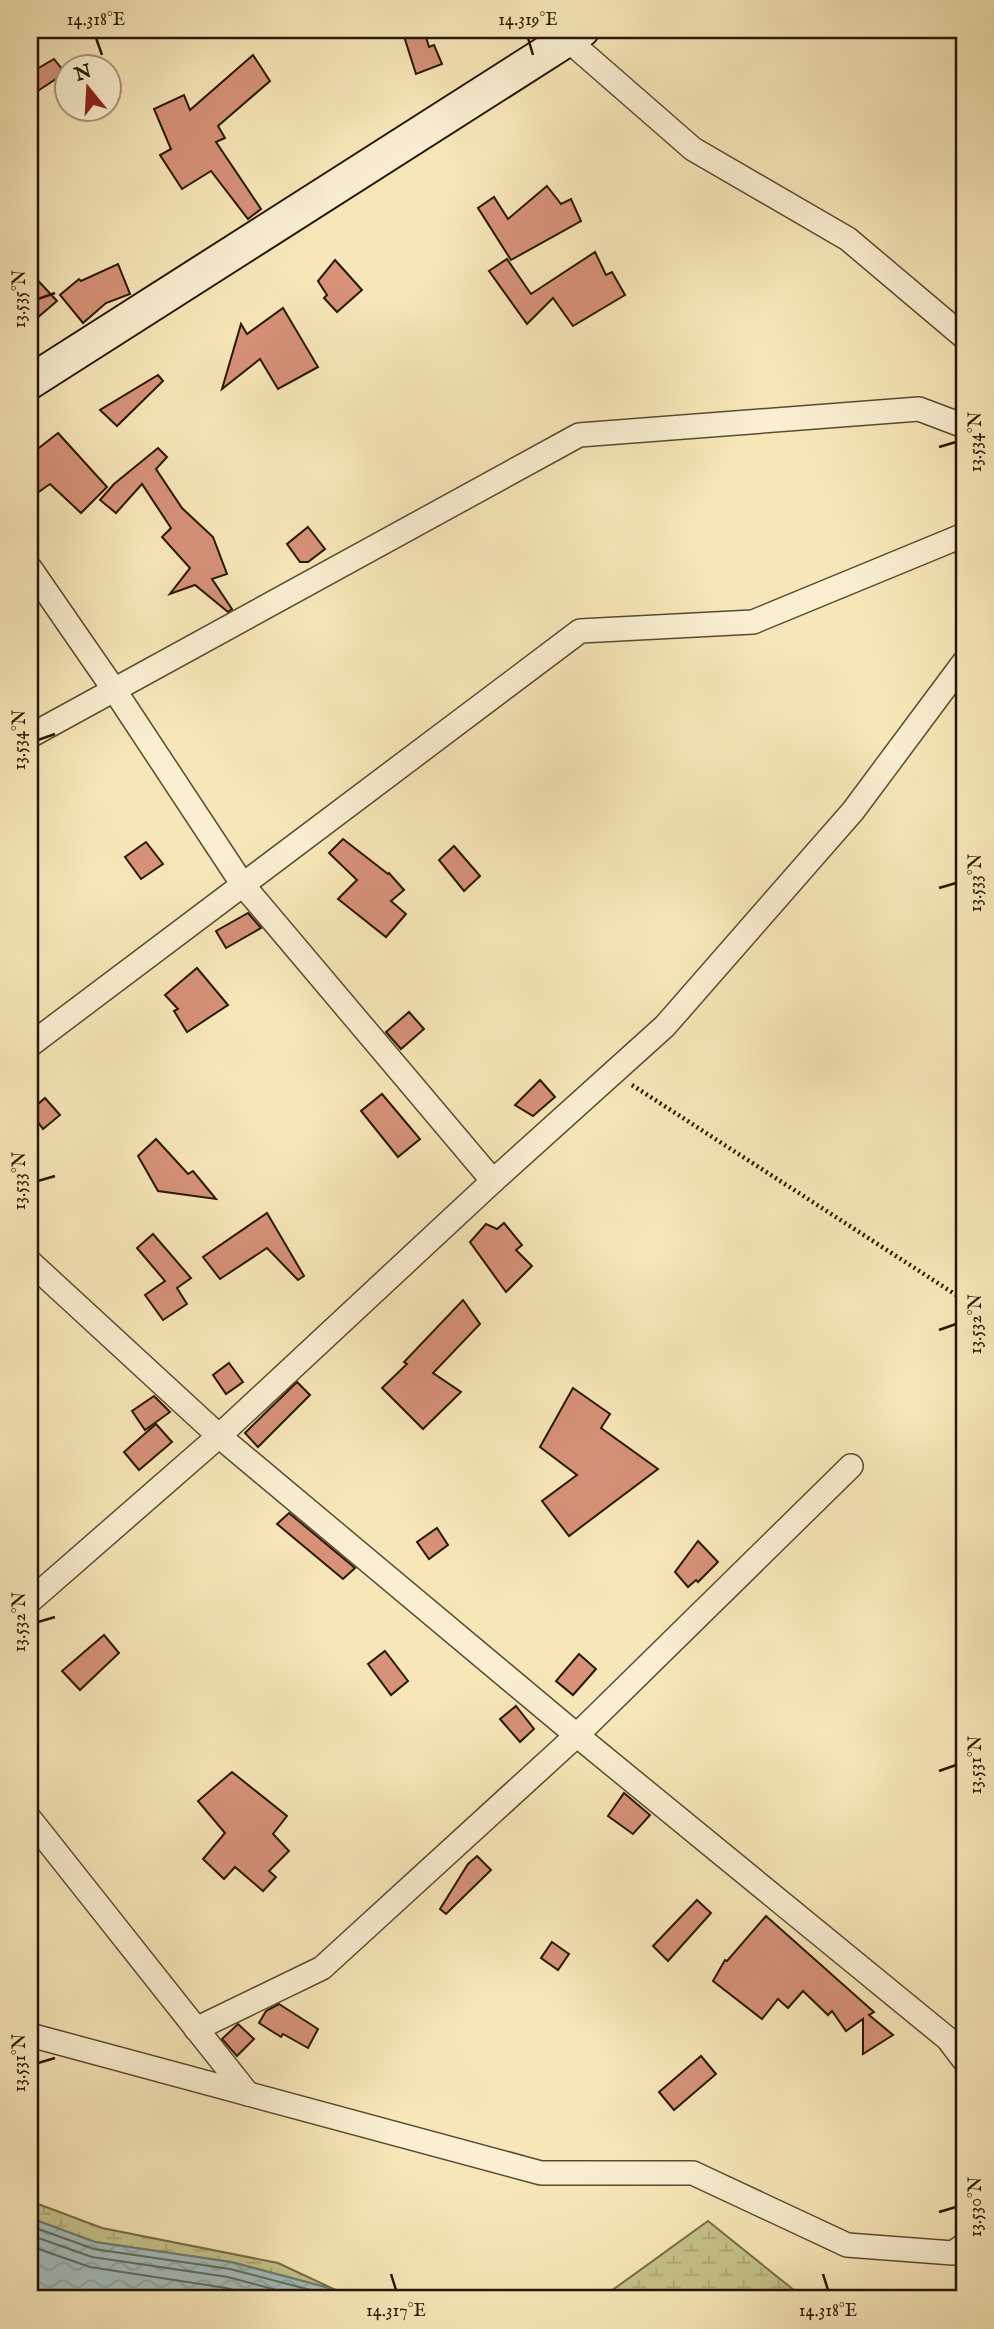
<svg xmlns="http://www.w3.org/2000/svg" width="994" height="2329" viewBox="0 0 994 2329" font-family="'IM FELL English',serif">
  <style>
    .wetland { fill: url(#wetland-marsh); stroke: #766d45; stroke-width: 2 }
    .water { fill: url(#water-waves); stroke: #707b70; stroke-width: 2 }
    .lines { fill: none; stroke-linecap: round; stroke-linejoin: round }
    .shore { stroke: #646a5e; stroke-width: 2 }
    .building { fill: #d79278; stroke: #261701; stroke-width: 2 }
    .minor-casing { stroke: #5a4b2f; stroke-width: 26 }
    .secondary-casing { stroke: #261701; stroke-width: 37 }
    .path { stroke: #261701; stroke-width: 4.5; stroke-dasharray: 2 3.5; stroke-linecap: butt }
    .minor { stroke: #faefd1; stroke-width: 23 }
    .secondary { stroke: #faefd1; stroke-width: 33 }
    .ticks { fill: none; stroke: #261701; stroke-width: 2.5 }
    .neatline { fill: none; stroke: #261701; stroke-width: 2.5 }
    .ticks-label { font-size: 18px; text-anchor: middle; fill: #261701 }
  </style>
  <defs>
    <pattern id="wetland-marsh" width="20" height="14" patternUnits="userSpaceOnUse" patternTransform="scale(1.75)"><rect width="20" height="14" fill="#c5c389"/><path d="M1 5h8M5 5V1M11 12h8M15 12V8" fill="none" stroke="#a9a774"/></pattern>
    <pattern id="water-waves" width="16" height="10" patternUnits="userSpaceOnUse" patternTransform="scale(1.75)"><rect width="16" height="10" fill="#a2bdba"/><path d="M0 5q4-4 8 0t8 0" fill="none" stroke="#8ba29e"/></pattern>
  </defs>
  <rect width="100%" height="100%" fill="#f7e7b8"/>
  <filter id="stains"><feTurbulence type="fractalNoise" baseFrequency=".00286" numOctaves="4"/><feColorMatrix values="0 0 0 0 .2 0 0 0 0 .09 0 0 0 0 .02 0 0 0 .5 -.17"/></filter>
  <radialGradient id="worn" r=".72"><stop offset=".6" stop-color="#630" stop-opacity="0"/><stop offset="1" stop-color="#630" stop-opacity=".3"/></radialGradient>
  <g class="wetland">
    <polygon points="30,2201 102,2228 278,2263 355,2299 349,2299 329,2288 231,2262 95,2242 30,2218"/>
    <polygon points="708,2221 805,2299 600,2299"/>
  </g>
  <polygon class="water" points="30,2218 95,2242 231,2262 329,2288 349,2299 30,2299"/>
  <g class="lines">
    <g class="shore">
      <polyline points="30,2226 94,2249 230,2269 326,2294 334,2299"/>
      <polyline points="30,2235 92,2257 228,2277 310,2299"/>
      <polyline points="30,2246 90,2267 226,2288 269,2299"/>
    </g>
  </g>
  <g class="building">
    <polygon points="402,30 424,30 429,47 434,45 442,64 416,74"/>
    <polygon points="253,55 270,81 218,126 225,138 216,142 261,209 248,219 211,171 182,189 160,155 171,149 154,109 184,95 190,110"/>
    <polygon points="54,59 65,73 30,96 30,73"/>
    <polygon points="547,186 561,204 571,199 581,221 511,260 478,208 494,197 508,219"/>
    <polygon points="595,252 606,275 612,272 625,295 573,326 553,298 527,324 489,271 507,259 531,294"/>
    <polygon points="335,260 362,290 337,312 324,298 327,295 318,281"/>
    <polygon points="118,264 130,294 106,303 83,323 60,295 79,279 81,281"/>
    <polygon points="30,272 57,301 30,324"/>
    <polygon points="283,308 318,367 278,389 260,359 222,389 241,324 247,334"/>
    <polygon points="158,375 163,381 117,426 100,410"/>
    <polygon points="58,433 107,487 81,513 50,484 30,498 30,455"/>
    <polygon points="158,448 167,457 156,469 182,508 213,537 227,574 212,579 232,609 228,612 195,585 170,594 190,568 162,537 171,528 142,484 116,513 100,500 114,484"/>
    <polygon points="308,527 325,549 308,562 300,562 287,544"/>
    <polygon points="343,839 388,874 389,873 404,890 391,901 406,914 386,937 338,899 357,880 329,853"/>
    <polygon points="146,842 163,864 141,879 125,857"/>
    <polygon points="454,846 480,876 464,891 439,860"/>
    <polygon points="248,913 261,928 226,948 216,931"/>
    <polygon points="197,968 228,1005 187,1032 174,1011 178,1009 165,995"/>
    <polygon points="409,1012 424,1029 401,1049 386,1032"/>
    <polygon points="540,1080 555,1097 533,1116 515,1105"/>
    <polygon points="382,1094 420,1139 398,1157 361,1111"/>
    <polygon points="45,1098 60,1115 43,1129 30,1111"/>
    <polygon points="156,1139 188,1174 193,1171 216,1199 158,1191 138,1156"/>
    <polygon points="267,1213 304,1276 298,1280 267,1248 220,1279 203,1257"/>
    <polygon points="504,1223 522,1245 516,1250 532,1266 506,1292 470,1242 486,1224 497,1229"/>
    <polygon points="153,1234 191,1278 177,1288 187,1304 163,1320 145,1295 165,1281 137,1248"/>
    <polygon points="463,1300 480,1324 433,1373 461,1392 423,1429 382,1388 407,1364 404,1362"/>
    <polygon points="229,1363 243,1382 226,1394 213,1375"/>
    <polygon points="297,1382 310,1395 258,1447 245,1433"/>
    <polygon points="573,1388 610,1414 601,1428 658,1469 569,1536 542,1501 577,1475 540,1447"/>
    <polygon points="154,1396 170,1412 145,1430 132,1411"/>
    <polygon points="156,1424 172,1442 139,1470 124,1452"/>
    <polygon points="289,1513 355,1568 343,1579 277,1524"/>
    <polygon points="437,1528 448,1545 429,1559 417,1542"/>
    <polygon points="698,1541 718,1562 698,1582 696,1580 688,1587 675,1572"/>
    <polygon points="104,1635 119,1653 80,1690 62,1671"/>
    <polygon points="385,1651 408,1681 391,1695 368,1664"/>
    <polygon points="579,1654 596,1669 573,1695 556,1681"/>
    <polygon points="516,1706 534,1729 520,1742 500,1719"/>
    <polygon points="232,1772 287,1816 273,1834 289,1851 269,1871 276,1877 263,1891 235,1867 224,1879 203,1859 225,1833 198,1801"/>
    <polygon points="624,1793 650,1815 633,1834 608,1816"/>
    <polygon points="477,1856 491,1870 446,1914 440,1909 468,1864"/>
    <polygon points="697,1900 711,1913 668,1961 653,1946"/>
    <polygon points="766,1916 874,2012 869,2015 893,2035 863,2054 863,2019 846,2031 832,2011 828,2015 803,1991 788,2008 778,1999 762,2019 713,1981 725,1960 727,1961"/>
    <polygon points="552,1942 569,1954 558,1970 541,1958"/>
    <polygon points="279,2004 318,2029 308,2048 283,2034 281,2037 259,2023 266,2011"/>
    <polygon points="238,2024 254,2039 237,2056 222,2039"/>
    <polygon points="701,2056 716,2074 674,2110 659,2092"/>
  </g>
  <g class="lines">
    <g class="minor-casing">
      <g id="minor">
        <polyline points="559,30 568,40 693,149 848,239 964,337"/>
        <polyline points="30,568 115,691 243,885 493,1181"/>
        <polyline points="30,736 579,435 919,409 964,426"/>
        <polyline points="30,1045 580,631 753,622 964,535"/>
        <polyline points="30,1262 219,1436 568,1728 948,2039 964,2060"/>
        <polyline points="30,1601 219,1436 493,1181 665,1026 853,811 964,662"/>
        <polyline points="30,1819 248,2094"/>
        <polyline points="196,2029 322,1968 577,1735 851,1466"/>
        <polyline points="30,2035 541,2173 693,2173 847,2245 953,2253 964,2245"/>
      </g>
    </g>
    <g class="secondary-casing">
      <polyline id="secondary" points="30,382 582,30"/>
    </g>
    <polyline class="path" points="632,1085 964,1300"/>
    <use href="#minor" class="minor"/>
    <use href="#secondary" class="secondary"/>
  </g>
  <path class="ticks" d="M 96,38 L 102,55M 528,38 L 533,55M 38,299 L 55,293M 939,447 L 956,442M 38,740 L 55,734M 939,888 L 956,883M 38,1181 L 55,1176M 939,1330 L 956,1324M 38,1622 L 55,1617M 939,1771 L 956,1765M 38,2063 L 55,2058M 939,2212 L 956,2207M 391,2274 L 396,2290M 823,2274 L 828,2290"/>
  <rect width="994" height="2329" fill="none" stroke="#f7e7b8" stroke-width="77"/>
  <g transform="translate(88 88) rotate(342)"><circle r="33" fill="#faefd1" stroke="#a5997e" stroke-width="2"/>
  <path d="M0-5L12 26L0 18L-12 26Z" fill="#8f2418"/>
  <text y="-10" font-size="19" font-weight="bold" text-anchor="middle" fill="#261701">N</text>
  </g>
  <rect x="38" y="38" width="918" height="2252" class="neatline"/>
  <g class="ticks-label">
    <text x="96" y="25">14.318°E</text>
    <text x="528" y="25">14.319°E</text>
    <text transform="translate(19 299) rotate(-90)" y="6">13.535°N</text>
    <text transform="translate(975 442) rotate(-90)" y="6">13.534°N</text>
    <text transform="translate(19 740) rotate(-90)" y="6">13.534°N</text>
    <text transform="translate(975 883) rotate(-90)" y="6">13.533°N</text>
    <text transform="translate(19 1181) rotate(-90)" y="6">13.533°N</text>
    <text transform="translate(975 1324) rotate(-90)" y="6">13.532°N</text>
    <text transform="translate(19 1622) rotate(-90)" y="6">13.532°N</text>
    <text transform="translate(975 1765) rotate(-90)" y="6">13.531°N</text>
    <text transform="translate(19 2063) rotate(-90)" y="6">13.531°N</text>
    <text transform="translate(975 2207) rotate(-90)" y="6">13.530°N</text>
    <text x="396" y="2316">14.317°E</text>
    <text x="828" y="2316">14.318°E</text>
  </g>
  <rect width="100%" height="100%" filter="url(#stains)"/>
  <rect width="100%" height="100%" fill="url(#worn)"/>
</svg>
